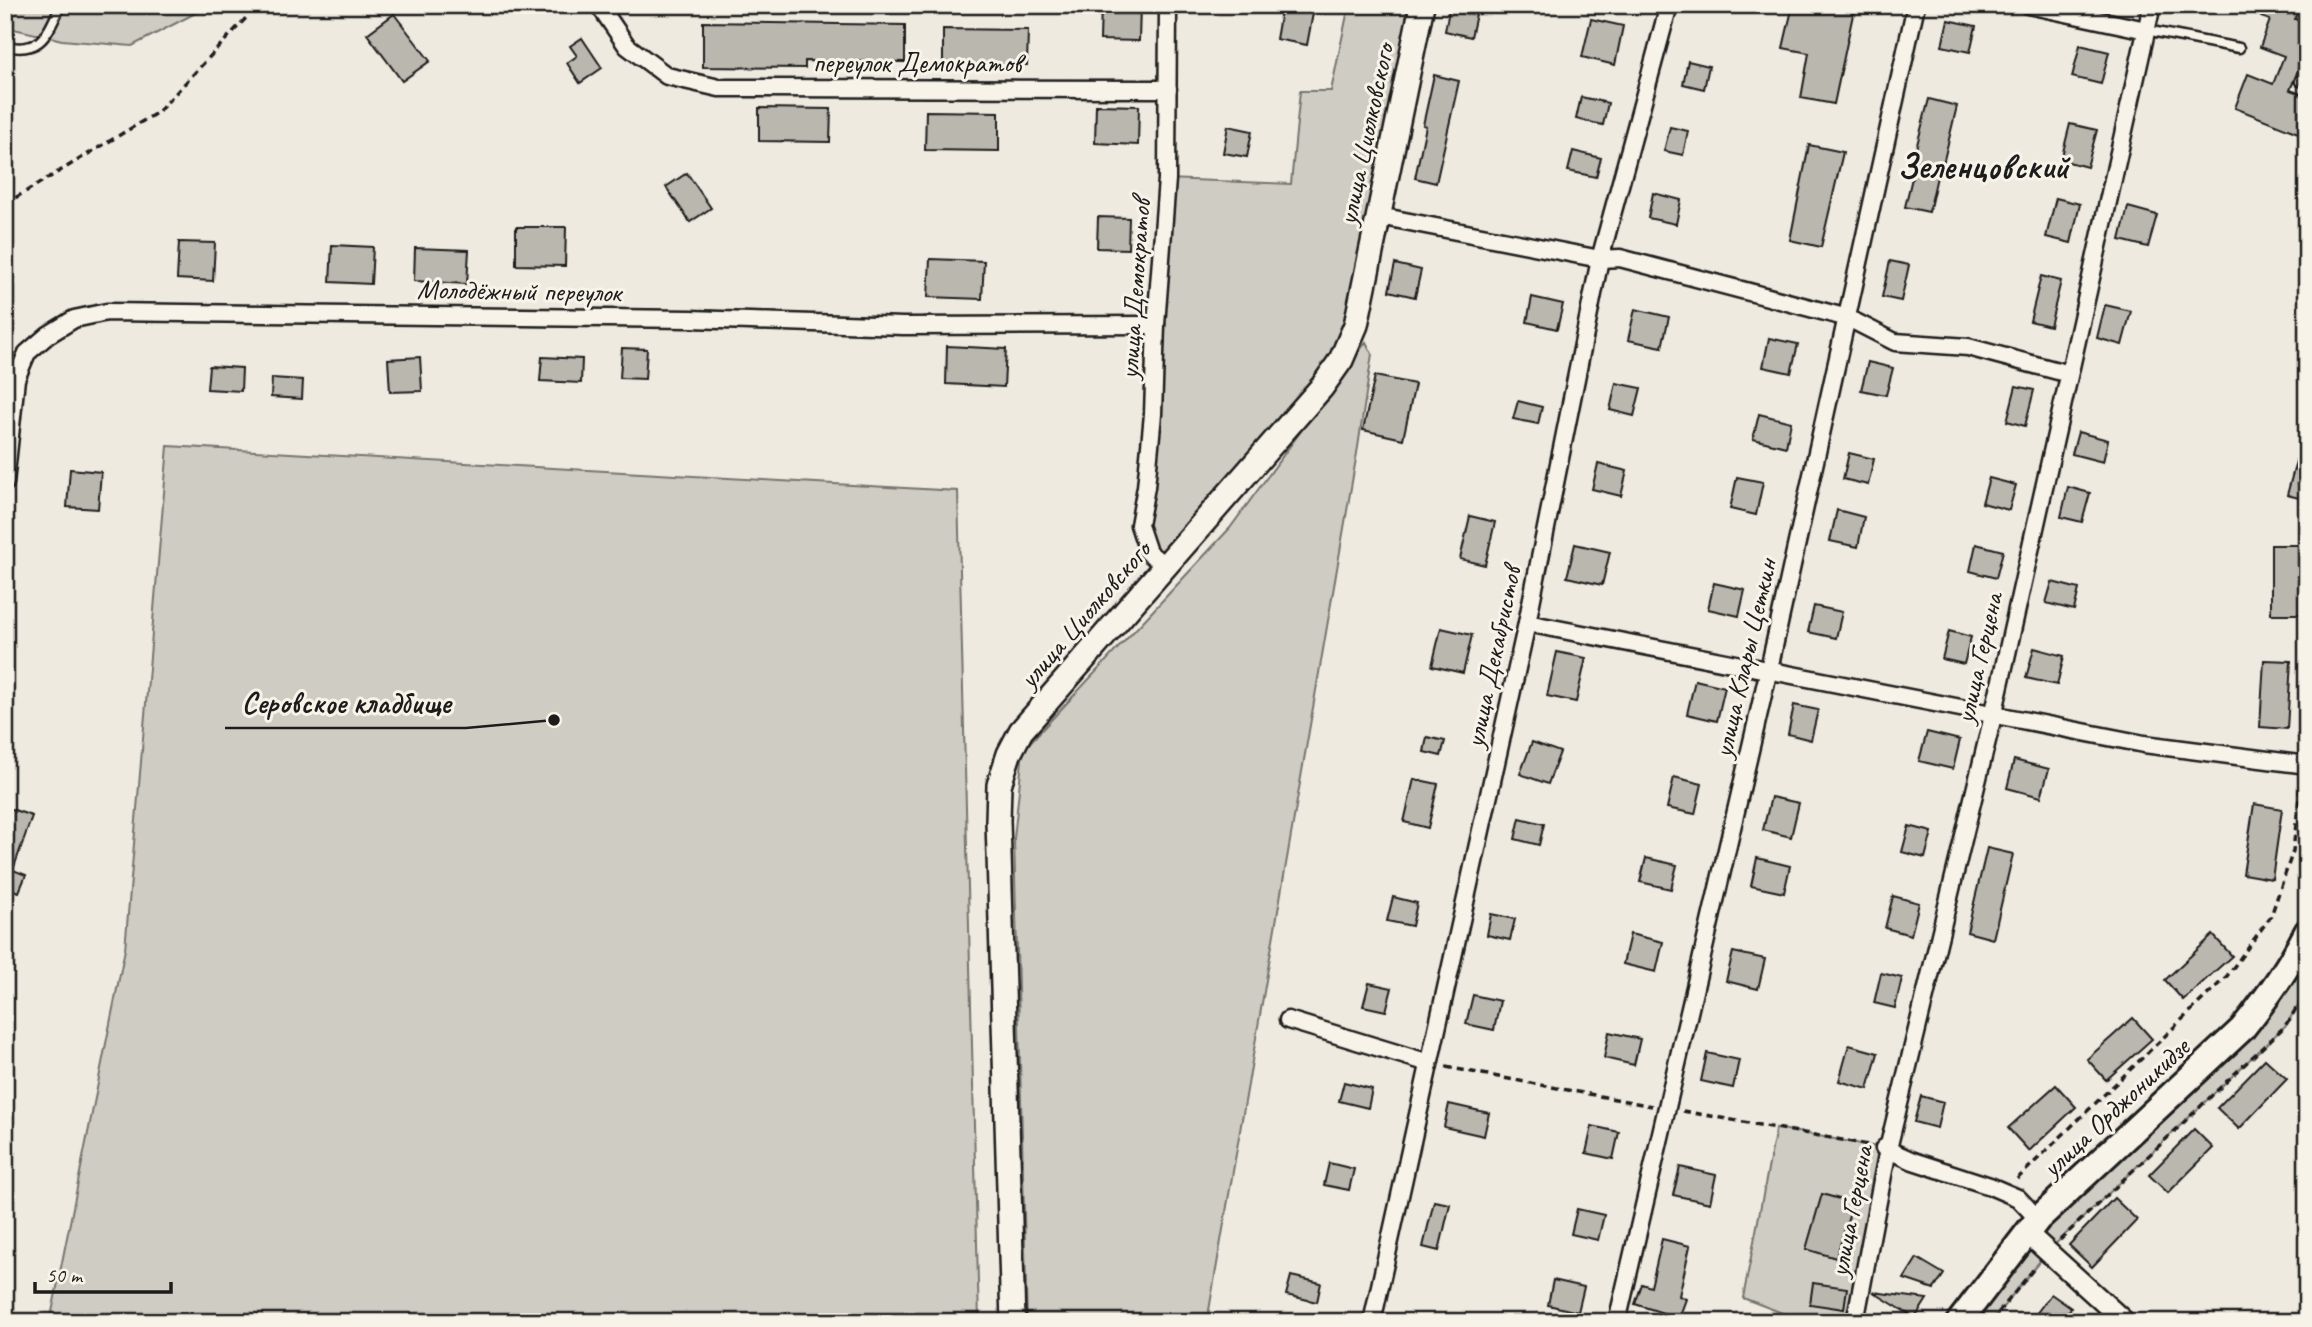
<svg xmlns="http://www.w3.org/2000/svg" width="2312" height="1327" viewBox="0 0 2312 1327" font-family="Caveat,sans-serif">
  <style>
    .green { fill: #cfccc3; stroke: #767470; stroke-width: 2 }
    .building { fill: #bab7af; stroke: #1c1c1c; stroke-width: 2 }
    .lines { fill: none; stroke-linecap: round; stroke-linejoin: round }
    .service-casing { stroke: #1c1c1c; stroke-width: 13 }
    .minor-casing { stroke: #1c1c1c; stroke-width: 21 }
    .tertiary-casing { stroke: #1c1c1c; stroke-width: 24 }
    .secondary-casing { stroke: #1c1c1c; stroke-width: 28 }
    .primary-casing { stroke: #1c1c1c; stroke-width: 30 }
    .path { stroke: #1c1c1c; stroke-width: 3.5; stroke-dasharray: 7 5; stroke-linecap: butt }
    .service { stroke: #f7f3e8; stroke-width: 8 }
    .minor { stroke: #f7f3e8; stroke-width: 16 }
    .tertiary { stroke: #f7f3e8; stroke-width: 19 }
    .secondary { stroke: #f7f3e8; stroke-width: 23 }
    .primary { stroke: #f7f3e8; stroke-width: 24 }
    .labels { text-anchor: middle; stroke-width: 6; stroke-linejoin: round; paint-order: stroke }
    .street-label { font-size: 28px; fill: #1c1c1c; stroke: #f7f3e8 }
    .district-label { font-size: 35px; font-weight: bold; fill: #1c1c1c; stroke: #f7f3e8 }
    .leader { fill: none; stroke: #1c1c1c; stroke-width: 2.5 }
    .callout-dot { fill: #1c1c1c; stroke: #f7f3e8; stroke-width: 2.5 }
    .callout-label { font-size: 30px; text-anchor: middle; font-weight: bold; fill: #1c1c1c; stroke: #f7f3e8; stroke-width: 6; stroke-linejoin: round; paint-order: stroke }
  </style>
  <rect width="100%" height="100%" fill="#eeeae0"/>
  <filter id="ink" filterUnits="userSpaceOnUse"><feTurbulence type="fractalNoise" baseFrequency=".0143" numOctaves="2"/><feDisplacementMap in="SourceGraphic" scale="14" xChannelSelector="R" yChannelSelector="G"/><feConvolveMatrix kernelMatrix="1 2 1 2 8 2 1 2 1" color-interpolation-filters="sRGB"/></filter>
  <g filter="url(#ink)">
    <g class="green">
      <polygon points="5,5 211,5 132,46 62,40 5,27"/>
      <polygon points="1349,5 1422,5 1341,360 1165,566 1148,552 1146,487 1167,179 1291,184 1300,91 1331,91"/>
      <polygon points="1366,342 1372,354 1358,447 1207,1322 1027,1322 1014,839 1023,750 1230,528"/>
      <polygon points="168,446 958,491 979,1322 50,1322 125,949"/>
      <polygon points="2307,932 2307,992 2285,1026 2048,1251 1991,1322 1959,1322 2026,1232 2242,1029"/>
      <polygon points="1776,1128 1888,1149 1855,1322 1806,1322 1743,1298"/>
    </g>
    <g class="building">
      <polygon points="1101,5 1140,5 1139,41 1100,40"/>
      <polygon points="1282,5 1314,8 1307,45 1276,39"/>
      <polygon points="1450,5 1478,5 1471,37 1445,31"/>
      <polygon points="1793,5 1855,5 1834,104 1801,98 1809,53 1783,48"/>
      <polygon points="2266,5 2300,5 2295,19 2307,23 2307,65 2301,63 2290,90 2307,96 2307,125 2303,135 2235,108 2248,74 2273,84 2284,56 2260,47 2270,20 2261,17"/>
      <polygon points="394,14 430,61 402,81 367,34"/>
      <polygon points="1591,19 1623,26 1615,65 1582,57"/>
      <polygon points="1948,20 1976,26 1970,52 1942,46"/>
      <polygon points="703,22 905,25 905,62 805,61 805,68 703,67"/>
      <polygon points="943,29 1028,30 1027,65 943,64"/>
      <polygon points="582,38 602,68 580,83 567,63 577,56 570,46"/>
      <polygon points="2080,45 2109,52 2101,84 2072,77"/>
      <polygon points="1688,61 1709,66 1704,89 1683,84"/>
      <polygon points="1434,75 1459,81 1436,183 1415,178 1426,126 1423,125"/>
      <polygon points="1581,97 1608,103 1603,125 1576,119"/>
      <polygon points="1929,99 1957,106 1943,164 1940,163 1929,212 1905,207 1917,157 1914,156"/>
      <polygon points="1096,105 1139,106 1138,145 1095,143"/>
      <polygon points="759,108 831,109 830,142 759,141"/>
      <polygon points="926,111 999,112 999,151 925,150"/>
      <polygon points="2070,124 2097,130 2087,167 2061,160"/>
      <polygon points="1228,126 1252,131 1247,157 1223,153"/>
      <polygon points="1670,127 1688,131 1683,155 1664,151"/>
      <polygon points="1809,145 1843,152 1821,247 1790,240"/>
      <polygon points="1573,151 1601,158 1596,177 1568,171"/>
      <polygon points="687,173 711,208 690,222 666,187"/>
      <polygon points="1653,193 1681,200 1676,224 1648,218"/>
      <polygon points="2056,198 2080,204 2071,243 2046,237"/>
      <polygon points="2128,207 2157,215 2148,247 2120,240"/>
      <polygon points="1098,217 1129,218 1128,249 1097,248"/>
      <polygon points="516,227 566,227 565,266 516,265"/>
      <polygon points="179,242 215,243 213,281 177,279"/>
      <polygon points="332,245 373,247 371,284 330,282"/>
      <polygon points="415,248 469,250 467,284 414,281"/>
      <polygon points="930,259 984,261 982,299 928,297"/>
      <polygon points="1890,261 1909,265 1901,301 1882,297"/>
      <polygon points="1395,264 1421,270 1415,297 1389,291"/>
      <polygon points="2041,276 2061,281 2050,326 2030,321"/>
      <polygon points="1532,297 1563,304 1557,329 1527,322"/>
      <polygon points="2105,305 2131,311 2122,345 2097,338"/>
      <polygon points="1635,309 1669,317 1662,347 1628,340"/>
      <polygon points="1769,338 1798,344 1791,373 1763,367"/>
      <polygon points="947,346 1006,349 1004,387 946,384"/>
      <polygon points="622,348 647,349 645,379 620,378"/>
      <polygon points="420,357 422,391 390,392 388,359"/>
      <polygon points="542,357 582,359 581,383 540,381"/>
      <polygon points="1868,362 1893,368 1886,395 1861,390"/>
      <polygon points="209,366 242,368 241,391 207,389"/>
      <polygon points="1375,376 1415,384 1403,439 1363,430"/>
      <polygon points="272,378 303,380 302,399 271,397"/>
      <polygon points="1616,383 1641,388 1634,416 1610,410"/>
      <polygon points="2016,386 2034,390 2025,426 2007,421"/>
      <polygon points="1518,401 1542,407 1538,424 1513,419"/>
      <polygon points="1759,414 1791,422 1786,447 1753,439"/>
      <polygon points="2078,432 2108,440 2103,462 2072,454"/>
      <polygon points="2302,439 2307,440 2307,500 2287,495"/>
      <polygon points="1849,453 1874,459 1868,485 1843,479"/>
      <polygon points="1598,464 1627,471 1621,496 1592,489"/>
      <polygon points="70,469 101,472 98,509 67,507"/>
      <polygon points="1737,477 1763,482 1756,515 1730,509"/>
      <polygon points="1989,478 2016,485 2009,510 1982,503"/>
      <polygon points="2068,487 2090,493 2082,522 2061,517"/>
      <polygon points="1837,510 1864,517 1858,547 1830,541"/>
      <polygon points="1470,516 1495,522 1485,565 1460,559"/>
      <polygon points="1575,544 1610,552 1602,585 1567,577"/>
      <polygon points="1976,544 2003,551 1996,578 1970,571"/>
      <polygon points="2271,545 2301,545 2302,614 2271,614"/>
      <polygon points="2052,582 2079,589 2074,610 2046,603"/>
      <polygon points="1714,583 1745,590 1739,616 1708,609"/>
      <polygon points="1814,606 1842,612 1836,638 1808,632"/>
      <polygon points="1441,628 1472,635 1463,673 1432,666"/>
      <polygon points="1949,631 1971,637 1964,664 1942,659"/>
      <polygon points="2034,648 2064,656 2057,685 2026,678"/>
      <polygon points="1557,652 1586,658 1576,702 1547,696"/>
      <polygon points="2264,660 2291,661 2287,729 2260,727"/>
      <polygon points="1695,680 1725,687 1717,721 1687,714"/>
      <polygon points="1794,705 1818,710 1811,740 1788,734"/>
      <polygon points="1927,732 1960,740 1953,769 1919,761"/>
      <polygon points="1427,737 1445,741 1441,756 1424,752"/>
      <polygon points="1532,742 1560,752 1548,784 1520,774"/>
      <polygon points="2014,760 2049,769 2041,797 2007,788"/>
      <polygon points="1674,777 1702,784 1695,814 1667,808"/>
      <polygon points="1414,779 1438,784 1428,828 1404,822"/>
      <polygon points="1771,797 1799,803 1791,837 1763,830"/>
      <polygon points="2254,804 2282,809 2272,879 2243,874"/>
      <polygon points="5,807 32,816 13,870 26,875 19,892 5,887"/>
      <polygon points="1520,818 1544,824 1539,845 1515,839"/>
      <polygon points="1909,826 1932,832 1925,858 1902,852"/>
      <polygon points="1987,848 2013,854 1993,939 1967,932"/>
      <polygon points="1646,858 1677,865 1671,889 1640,882"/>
      <polygon points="1757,858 1790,866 1784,893 1751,886"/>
      <polygon points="1893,896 1919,903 1911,935 1885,928"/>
      <polygon points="1393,897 1417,903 1412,926 1387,921"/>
      <polygon points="1491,914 1515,919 1510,940 1487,935"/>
      <polygon points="1630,934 1663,942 1656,972 1623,964"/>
      <polygon points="2213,935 2232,956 2183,1000 2165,980"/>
      <polygon points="1733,952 1765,959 1758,989 1726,981"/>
      <polygon points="1881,973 1902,978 1895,1008 1874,1003"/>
      <polygon points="1369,983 1392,988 1386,1011 1363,1006"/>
      <polygon points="1473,995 1500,1001 1494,1030 1466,1024"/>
      <polygon points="2133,1018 2152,1039 2106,1080 2087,1059"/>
      <polygon points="1609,1032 1640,1039 1634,1065 1604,1058"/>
      <polygon points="1849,1045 1878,1053 1868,1089 1839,1081"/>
      <polygon points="1707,1053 1739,1060 1733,1088 1701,1081"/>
      <polygon points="2265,1059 2287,1079 2239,1129 2217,1108"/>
      <polygon points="1344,1082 1372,1089 1368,1108 1339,1101"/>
      <polygon points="2056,1085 2076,1107 2029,1151 2008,1128"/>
      <polygon points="1921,1096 1943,1102 1937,1128 1914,1122"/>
      <polygon points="1449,1104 1489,1113 1484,1136 1444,1127"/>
      <polygon points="1592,1126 1619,1132 1613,1159 1586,1153"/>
      <polygon points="2194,1129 2213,1148 2168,1193 2149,1175"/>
      <polygon points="1329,1163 1354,1169 1349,1190 1324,1185"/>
      <polygon points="1680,1167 1716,1175 1710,1203 1673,1195"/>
      <polygon points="1822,1194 1853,1203 1836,1258 1806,1249"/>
      <polygon points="2114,1198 2137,1220 2092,1267 2069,1245"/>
      <polygon points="1434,1201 1450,1204 1439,1251 1423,1247"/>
      <polygon points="1577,1209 1604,1215 1598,1240 1571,1234"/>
      <polygon points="1662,1239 1690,1246 1679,1296 1686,1299 1679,1318 1635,1304 1642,1284 1651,1287"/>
      <polygon points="1917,1258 1944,1274 1934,1289 1904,1279"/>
      <polygon points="1291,1276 1321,1283 1317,1302 1286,1295"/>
      <polygon points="1553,1280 1584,1287 1578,1312 1548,1305"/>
      <polygon points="1813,1283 1847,1288 1844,1309 1810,1304"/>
      <polygon points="1873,1292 1927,1299 1915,1318"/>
      <polygon points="2051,1294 2071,1308 2061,1322 2030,1322"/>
    </g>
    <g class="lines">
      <g class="service-casing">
        <g id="service">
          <polyline points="2146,30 2239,48"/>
          <path d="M 5,46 C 42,54 47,34 61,5"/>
          <polyline points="2300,81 2307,83"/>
        </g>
      </g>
      <g class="minor-casing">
        <g id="minor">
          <polyline points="599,5 627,46 667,76 719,88 1168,89"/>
          <polyline points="2028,5 2146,30"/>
          <polyline points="1379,216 1600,259 1620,258 1848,318 1895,342 1968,347 2069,374"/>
          <polyline points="5,483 16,379 27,353 48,335 74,319 107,312 691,319 903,326 1156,325"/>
          <polyline points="1165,566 1148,552 1139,525 1146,487 1153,414 1156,325 1167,179 1168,5"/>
          <polyline points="1527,623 2144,744 2307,765"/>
          <polyline points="1288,1020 1429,1063"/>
          <polyline points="1884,1148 1913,1161 1990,1186 2018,1198 2038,1219"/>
          <polyline points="1372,1322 1527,623 1600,259 1669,5"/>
          <polyline points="1617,1322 1769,669 1916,5"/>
          <polyline points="1855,1322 1888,1149 1993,716 2152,5"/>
        </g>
      </g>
      <g class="tertiary-casing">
        <polyline id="tertiary" points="2026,1232 2125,1322"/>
      </g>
      <g class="secondary-casing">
        <polyline id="secondary" points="1013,1322 998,821 999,785 1009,754 1021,731 1322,387 1341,360 1356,325 1422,5"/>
      </g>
      <g class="primary-casing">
        <path id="primary" d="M 1959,1322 L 2038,1219 L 2242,1029 C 2267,998 2289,968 2307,932"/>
      </g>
      <g class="path">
        <polyline points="5,204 158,112 246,18 253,5"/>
        <polyline points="2305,748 2307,736"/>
        <polyline points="1446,1067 1652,1106"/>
        <polyline points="1683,1111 1869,1145"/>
        <polyline points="2017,1179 2227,976 2271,916 2293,851 2301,780"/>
        <polyline points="2060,1240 2285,1026 2307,992"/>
        <polyline points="1991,1322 2036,1266"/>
      </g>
      <use href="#service" class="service"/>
      <use href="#minor" class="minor"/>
      <use href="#tertiary" class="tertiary"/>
      <use href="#secondary" class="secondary"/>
      <use href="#primary" class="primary"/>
    </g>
  </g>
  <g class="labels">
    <g class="street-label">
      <text x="917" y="72">переулок Демократов</text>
      <text transform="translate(1365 134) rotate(-78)" y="10">улица Циолковского</text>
      <text transform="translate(1134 289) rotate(-86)" y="10">улица Демократов</text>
      <text transform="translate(519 290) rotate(1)" y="10">Молодёжный переулок</text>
      <text transform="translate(1084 614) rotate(-49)" y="10">улица Циолковского</text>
      <text transform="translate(1492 657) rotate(-78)" y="10">улица Декабристов</text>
      <text transform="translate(1744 658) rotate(-77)" y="10">улица Клары Цеткин</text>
      <text transform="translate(1978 658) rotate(-77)" y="10">улица Герцена</text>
      <text transform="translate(2115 1107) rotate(-43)" y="10">улица Орджоникидзе</text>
      <text transform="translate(1850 1211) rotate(-79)" y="10">улица Герцена</text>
    </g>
    <g class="district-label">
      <text x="1983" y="178">Зеленцовский</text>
    </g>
  </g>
  <path class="leader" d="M554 720L466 728H225"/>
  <circle class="callout-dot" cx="554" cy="720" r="7"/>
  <g class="callout-label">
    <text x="346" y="713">Серовское кладбище</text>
  </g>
  <rect width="2312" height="1327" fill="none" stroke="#f7f3e8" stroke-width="28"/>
  <rect x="14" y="14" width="2284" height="1299" fill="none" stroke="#1c1c1c" stroke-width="2.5" filter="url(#ink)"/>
  <path d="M35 1282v10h136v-10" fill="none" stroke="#1c1c1c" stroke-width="3.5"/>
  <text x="46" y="1282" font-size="21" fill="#1c1c1c" stroke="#f7f3e8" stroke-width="5" paint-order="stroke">50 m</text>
</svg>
